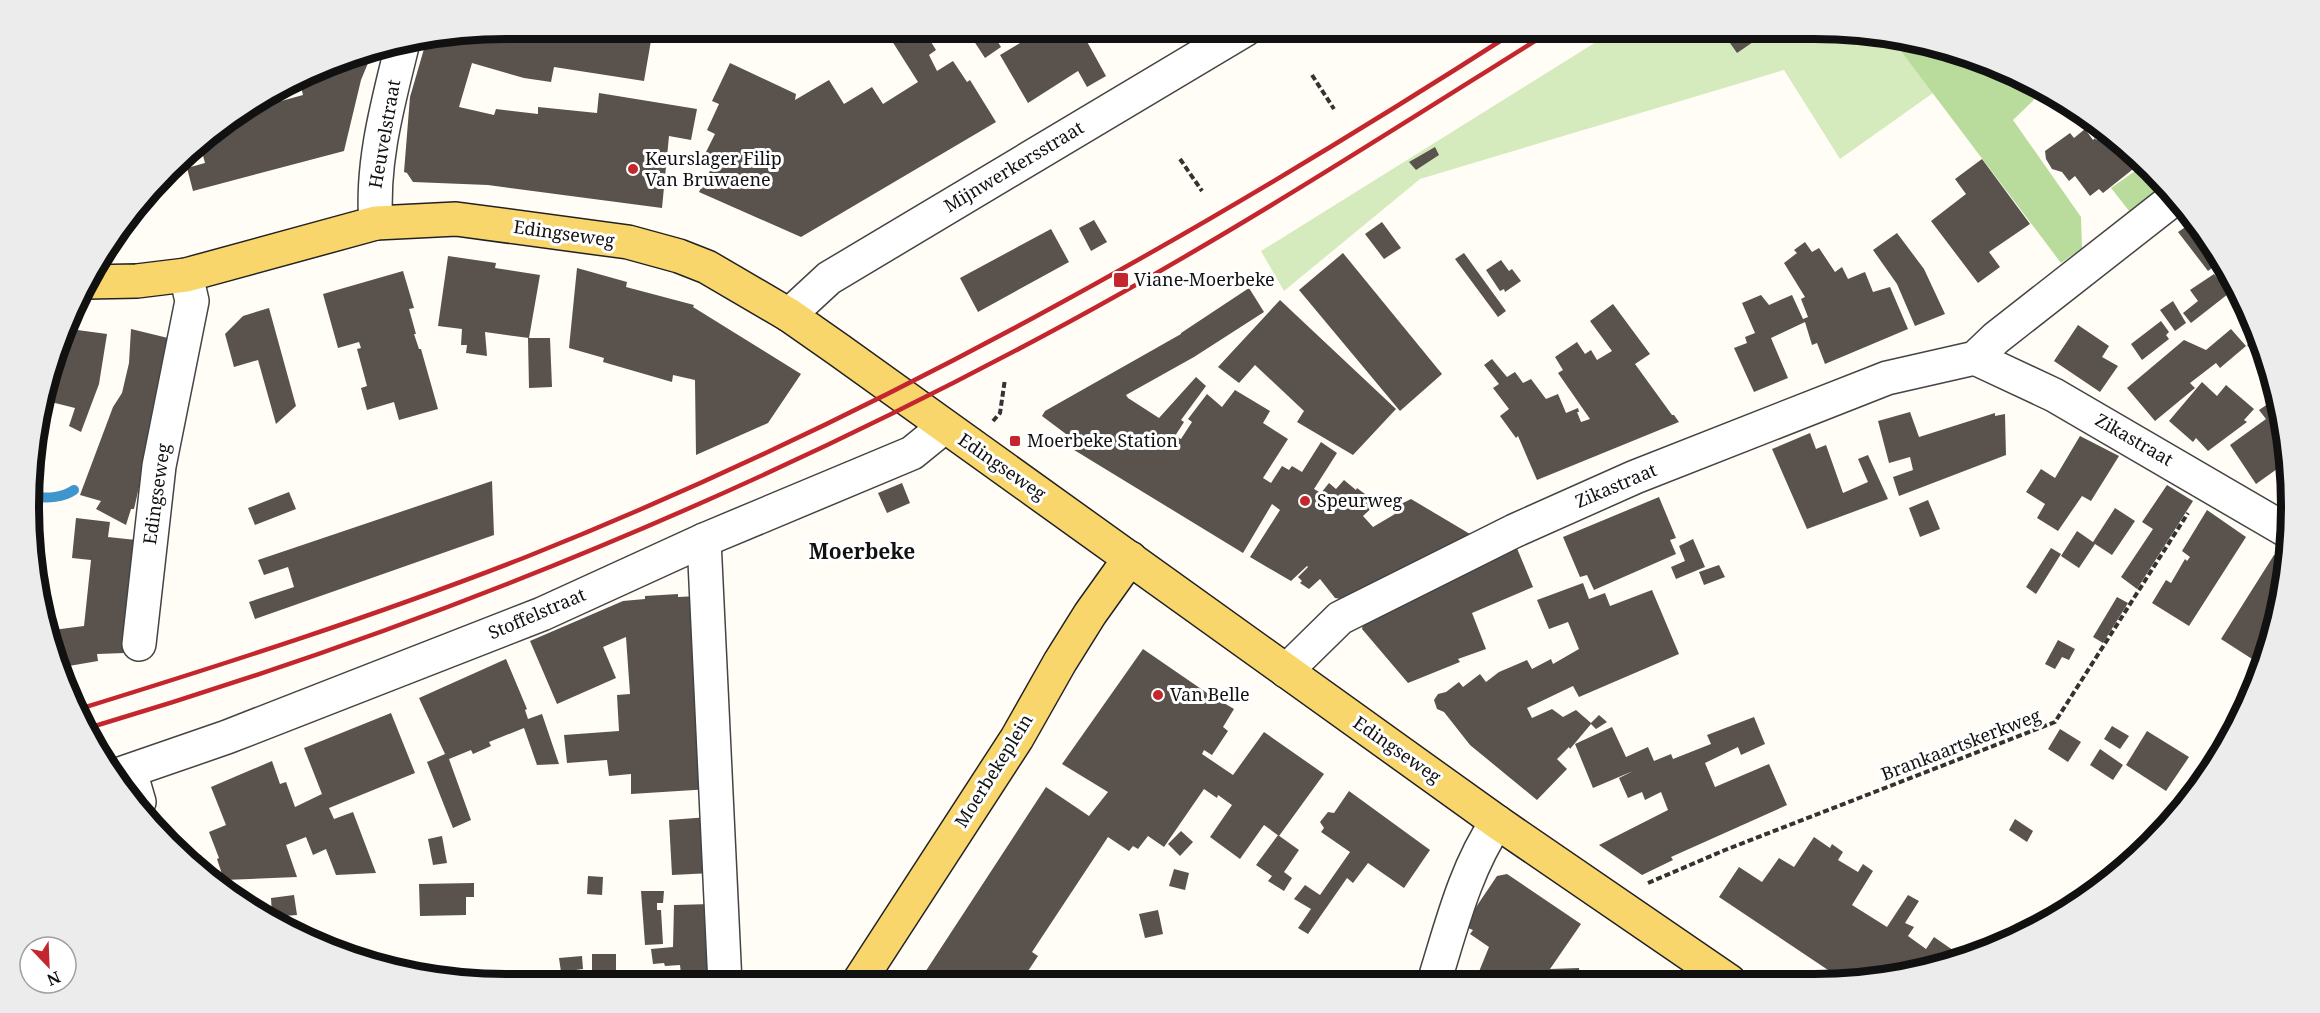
<svg xmlns="http://www.w3.org/2000/svg" width="2320" height="1013" viewBox="0 0 2320 1013" font-family="'Noto Serif',serif">
  <style>
    .green { fill: #d5ebbd }
    .forest { fill: #b9dc9c }
    .lines { fill: none; stroke-linecap: round; stroke-linejoin: round }
    .stream { stroke: #3f96cf; stroke-width: 10 }
    .building { fill: #5a524d }
    .minor-casing { stroke: #444; stroke-width: 36 }
    .major-casing { stroke: #222; stroke-width: 36 }
    .path { stroke: #333; stroke-width: 4; stroke-dasharray: 6 3; stroke-linecap: butt }
    .minor { stroke: #fff; stroke-width: 33 }
    .major { stroke: #f9d66b; stroke-width: 33 }
    .rail { stroke: #c4262e; stroke-width: 4.5 }
    .poi-dot { fill: #c4262e; stroke: #fff; stroke-width: 2 }
    .labels { text-anchor: middle; stroke-width: 6; stroke-linejoin: round; paint-order: stroke }
    .street-label { font-size: 18px; fill: #111; stroke: #fff }
    .poi-label { font-size: 18px; fill: #111; stroke: #fff; text-anchor: start }
    .quarter-label { font-size: 21px; font-weight: bold; fill: #111; stroke: #fff }
    .rim { fill: none; stroke: #111; stroke-width: 8 }
  </style>
  <rect width="100%" height="100%" fill="#fffdf5"/>
  <polygon class="green" points="1617,29 1814,29 1894,42 1933,93 1840,159 1784,70 1420,179 1284,291 1261,251"/>
  <g class="forest">
    <polygon points="1894,42 1967,54 2045,89 2013,120 2081,217 2082,248 2061,263"/>
    <polygon points="2145,164 2166,187 2130,212 2111,188"/>
  </g>
  <g class="lines">
    <path class="stream" d="M 35,497 C 49,498 62,498 74,490"/>
  </g>
  <g class="building">
    <polygon points="510,29 524,29 548,36 549,29 653,29 644,81 554,67 551,82 524,78 472,63 459,107 494,115 496,109 538,114 538,107 597,113 599,93 697,109 691,140 669,136 662,208 488,185 413,182 407,173 404,172 410,97 426,42 489,31 507,37"/>
    <polygon points="888,29 923,29 936,50 929,55 937,71 953,61 967,82 970,80 996,122 801,237 699,192 712,167 701,162 715,134 707,130 719,104 712,101 730,63 796,94 795,100 829,80 844,104 872,87 883,104 918,82 885,30"/>
    <polygon points="966,29 999,29 1000,30 993,34 1001,47 985,58"/>
    <polygon points="1012,29 1080,29 1106,76 1087,87 1078,71 1028,103 1000,55 1020,43"/>
    <polygon points="1108,29 1137,29 1116,41"/>
    <polygon points="1729,29 1747,29 1756,40 1737,53 1723,33"/>
    <polygon points="373,51 361,80 344,151 193,191 187,168 205,163 201,148 218,143 215,130 241,112 303,95 299,78 353,54"/>
    <polygon points="2085,129 2093,140 2095,138 2096,140 2108,132 2116,138 2137,166 2103,193 2099,189 2090,196 2075,176 2069,181 2062,172 2052,169 2046,159 2045,151 2070,133 2074,138"/>
    <polygon points="1435,147 1439,155 1416,170 1409,162"/>
    <polygon points="1982,159 2030,224 1989,252 2000,267 1978,283 1931,221 1966,194 1955,179"/>
    <polygon points="1094,220 1107,242 1091,251 1079,228"/>
    <polygon points="2196,220 2221,261 2208,271 2178,232"/>
    <polygon points="1382,222 1401,248 1384,259 1365,234"/>
    <polygon points="1051,229 1069,262 978,312 960,278"/>
    <polygon points="1897,233 1924,269 1945,314 1915,326 1897,284 1873,250"/>
    <polygon points="1805,242 1812,252 1819,248 1835,272 1842,267 1848,279 1865,272 1873,292 1890,287 1908,329 1825,364 1817,343 1812,345 1805,322 1771,338 1788,378 1754,392 1734,348 1747,343 1745,337 1755,333 1742,303 1761,295 1769,305 1792,295 1803,319 1808,317 1801,299 1805,297 1784,263 1797,253 1794,250"/>
    <polygon points="1343,253 1442,374 1400,411 1299,290"/>
    <polygon points="1464,253 1506,311 1498,317 1455,259"/>
    <polygon points="448,256 496,263 495,268 540,275 529,338 485,332 487,356 466,353 467,345 461,345 462,329 438,326"/>
    <polygon points="1501,260 1509,271 1512,269 1521,281 1505,292 1504,289 1500,291 1486,270"/>
    <polygon points="577,268 627,282 626,287 694,305 693,307 801,374 768,423 696,455 695,380 673,375 672,382 603,362 604,358 569,348"/>
    <polygon points="403,271 414,308 409,309 416,334 414,334 419,349 421,349 438,409 399,420 394,402 367,410 361,388 367,386 357,349 361,348 359,342 338,348 323,294"/>
    <polygon points="2227,271 2237,287 2191,323 2183,313 2198,301 2190,290 2214,274 2218,279"/>
    <polygon points="1249,288 1264,312 1194,357 1126,395 1128,398 1159,418 1196,377 1206,386 1181,420 1184,422 1175,436 1181,439 1192,422 1188,419 1207,394 1222,407 1235,390 1270,411 1263,423 1288,439 1263,478 1271,483 1282,466 1289,470 1292,466 1302,472 1321,442 1337,453 1314,489 1321,493 1329,483 1336,489 1344,480 1356,490 1357,488 1377,503 1363,516 1373,527 1395,514 1391,509 1411,499 1475,537 1346,600 1335,598 1320,579 1309,589 1300,583 1302,581 1298,577 1308,567 1307,566 1291,581 1250,557 1280,510 1272,504 1243,553 1061,442 1066,434 1042,416 1045,411 1181,334 1181,333"/>
    <polygon points="1280,300 1396,409 1353,455 1297,422 1304,411 1255,365 1239,383 1218,367"/>
    <polygon points="2173,301 2186,323 2175,331 2160,310"/>
    <polygon points="1613,304 1650,354 1635,364 1672,415 1674,415 1679,422 1537,480 1518,436 1516,438 1500,416 1509,409 1493,388 1499,384 1484,365 1492,359 1507,377 1515,372 1523,383 1531,379 1546,399 1558,394 1566,413 1578,408 1579,412 1577,412 1581,422 1590,419 1558,373 1563,370 1555,357 1577,342 1585,354 1591,350 1597,360 1612,351 1590,321"/>
    <polygon points="269,308 296,406 276,424 258,360 234,367 225,334 243,316"/>
    <polygon points="2161,321 2169,332 2166,335 2169,339 2142,360 2131,344"/>
    <polygon points="2078,325 2109,346 2102,357 2118,366 2100,392 2054,361"/>
    <polygon points="70,329 107,334 99,384 81,432 69,426 75,408 51,402 54,375 52,375"/>
    <polygon points="131,329 168,338 172,343 134,509 131,509 126,525 96,509 101,501 80,495 113,407 122,393 129,363"/>
    <polygon points="2231,329 2246,346 2220,368 2216,363 2190,383 2195,388 2155,421 2127,388 2184,340 2206,350"/>
    <polygon points="2258,336 2265,355 2259,359 2247,345"/>
    <polygon points="528,338 550,338 552,387 529,388"/>
    <polygon points="2202,382 2217,396 2226,385 2254,409 2244,420 2247,422 2208,451 2196,438 2193,442 2169,421"/>
    <polygon points="2278,397 2290,472 2284,464 2256,484 2230,445 2266,419 2259,410"/>
    <polygon points="1910,412 1919,437 1995,413 1995,416 2005,414 2006,455 1899,496 1893,477 1913,470 1910,457 1889,463 1878,421"/>
    <polygon points="1810,433 1816,449 1826,445 1843,493 1868,482 1858,459 1868,455 1888,499 1807,529 1772,449"/>
    <polygon points="2080,436 2119,456 2091,501 2082,496 2058,531 2037,518 2045,504 2026,492 2041,469 2055,478"/>
    <polygon points="492,481 494,535 255,619 249,602 294,587 288,567 264,575 258,560"/>
    <polygon points="902,483 910,503 887,513 878,493"/>
    <polygon points="2167,485 2193,501 2137,589 2121,577 2153,529 2142,522"/>
    <polygon points="289,492 296,509 255,525 248,508"/>
    <polygon points="1659,497 1676,538 1670,540 1676,554 1594,590 1587,575 1580,577 1563,537"/>
    <polygon points="1928,500 1940,529 1920,537 1909,508"/>
    <polygon points="2115,508 2135,521 2112,555 2095,544 2079,568 2061,556 2077,531 2093,542"/>
    <polygon points="2207,510 2246,537 2189,626 2152,603 2166,580 2171,583 2185,559 2187,561 2190,557 2182,551"/>
    <polygon points="76,518 110,522 108,537 136,540 128,625 124,625 125,653 97,654 98,661 57,668 51,646 55,645 53,630 84,626 91,560 72,558"/>
    <polygon points="1693,539 1705,567 1676,579 1671,567 1685,561 1679,546"/>
    <polygon points="1516,546 1533,587 1472,613 1486,649 1458,659 1460,662 1408,683 1362,629 1365,616"/>
    <polygon points="2051,548 2061,554 2036,594 2026,587"/>
    <polygon points="2274,555 2288,564 2287,569 2276,620 2264,638 2270,642 2263,666 2221,639"/>
    <polygon points="1719,565 1725,577 1704,585 1699,572"/>
    <polygon points="1583,583 1589,599 1605,593 1610,606 1652,590 1679,654 1579,697 1573,686 1527,708 1532,718 1552,709 1563,717 1576,710 1591,723 1599,715 1607,722 1596,729 1591,724 1570,749 1569,747 1557,759 1567,769 1537,800 1470,745 1444,712 1437,709 1434,700 1438,694 1446,692 1459,682 1463,687 1480,674 1486,682 1499,672 1527,660 1532,669 1551,659 1553,664 1579,649 1568,622 1549,629 1537,600"/>
    <polygon points="678,594 678,597 699,596 710,789 631,794 631,774 609,776 607,760 567,763 564,735 619,731 617,695 630,694 626,637 603,647 616,678 557,704 530,641 623,601 645,599 645,596"/>
    <polygon points="2117,597 2128,603 2103,643 2093,637"/>
    <polygon points="2058,640 2075,649 2069,660 2062,657 2055,669 2045,664"/>
    <polygon points="1143,649 1207,693 1234,709 1223,727 1228,731 1212,755 1204,750 1202,754 1233,775 1264,732 1324,774 1279,836 1264,825 1240,859 1210,837 1232,805 1218,795 1217,798 1204,789 1164,847 1148,836 1138,849 1133,846 1129,851 1108,837 1032,952 1038,956 1020,983 918,983 1046,787 1089,816 1108,792 1062,764"/>
    <polygon points="506,659 527,709 525,710 528,719 542,714 559,764 537,765 524,728 489,742 491,746 473,754 471,750 449,759 471,820 453,828 427,762 445,754 419,698"/>
    <polygon points="391,713 415,773 329,808 334,819 353,812 376,873 336,875 326,849 313,855 306,837 286,845 297,877 224,880 217,859 219,858 209,832 226,825 211,787 272,761 280,784 286,782 295,807 322,794 304,748"/>
    <polygon points="1754,717 1765,744 1741,755 1738,747 1705,763 1715,787 1769,764 1787,805 1671,857 1673,860 1642,875 1599,845 1668,810 1661,792 1645,800 1642,792 1628,798 1619,778 1633,771 1593,788 1575,744 1612,727 1626,757 1648,747 1654,761 1671,754 1673,759 1711,744 1707,735"/>
    <polygon points="2112,726 2129,736 2120,749 2104,739"/>
    <polygon points="2060,729 2081,742 2068,762 2048,749"/>
    <polygon points="2147,731 2189,757 2166,791 2126,765"/>
    <polygon points="2100,749 2123,765 2113,780 2090,765"/>
    <polygon points="1349,791 1430,850 1404,888 1368,863 1353,883 1347,878 1308,934 1298,928 1311,909 1294,899 1305,885 1320,895 1350,852 1321,832 1324,828 1320,822 1328,812 1334,813"/>
    <polygon points="709,817 712,873 672,875 669,820"/>
    <polygon points="2015,819 2033,831 2027,842 2009,830"/>
    <polygon points="1181,831 1193,842 1180,856 1168,844"/>
    <polygon points="1278,835 1299,850 1284,872 1292,878 1284,891 1268,881 1272,876 1256,865"/>
    <polygon points="442,836 447,863 433,865 428,839"/>
    <polygon points="1814,837 1830,848 1832,844 1843,852 1838,860 1858,872 1863,864 1873,871 1852,905 1887,927 1908,895 1919,901 1905,923 1914,927 1908,936 1926,949 1934,937 1957,953 1952,960 1876,980 1843,980 1719,897 1739,867 1762,882 1779,858 1794,867"/>
    <polygon points="201,855 208,871 202,873 187,860"/>
    <polygon points="1174,869 1189,873 1185,890 1169,886"/>
    <polygon points="1507,874 1581,924 1550,969 1579,968 1580,981 1533,981 1532,972 1476,979 1489,947 1470,934 1473,930 1468,928 1472,913 1497,876"/>
    <polygon points="588,876 603,877 602,895 587,894"/>
    <polygon points="474,883 474,897 466,897 466,915 420,916 419,884"/>
    <polygon points="641,891 664,891 663,903 657,903 657,910 661,910 663,944 645,945"/>
    <polygon points="294,895 297,915 284,916 285,927 262,917 272,916 271,898"/>
    <polygon points="712,904 714,984 682,984 680,965 665,966 664,963 653,964 651,949 673,947 674,905"/>
    <polygon points="1158,910 1163,934 1145,938 1139,914"/>
    <polygon points="592,954 616,954 616,970 592,971"/>
    <polygon points="582,956 583,969 561,972 559,958"/>
  </g>
  <g class="lines">
    <g class="minor-casing">
      <g id="minor">
        <path d="M 376,223 C 371,164 388,103 402,46"/>
        <polyline points="789,315 829,278 1246,29"/>
        <polyline points="1975,358 2054,395 2289,532"/>
        <polyline points="704,540 725,984"/>
        <polyline points="139,644 159,466 192,301 186,275"/>
        <polyline points="1286,671 1340,618 1514,531 1635,477 1887,378 1975,358 1996,338 2176,197"/>
        <polyline points="130,771 139,802"/>
        <polyline points="117,775 227,737 542,614 704,540 912,453 944,427"/>
        <path d="M 1434,982 C 1451,928 1465,869 1497,822"/>
      </g>
    </g>
    <g class="major-casing">
      <g id="major">
        <polyline points="87,282 137,281 186,275 376,223 456,219 628,242 679,256 707,267 789,315 839,350 1497,822 1729,981"/>
        <polyline points="858,983 1017,738 1060,662 1090,614 1130,558"/>
      </g>
    </g>
    <g class="path">
      <polyline points="1312,75 1334,109"/>
      <polyline points="1180,159 1202,191"/>
      <polyline points="993,421 1000,413 1005,379"/>
      <polyline points="1648,883 1725,850 2055,722 2188,513"/>
    </g>
    <use href="#minor" class="minor"/>
    <use href="#major" class="major"/>
    <g class="rail">
      <path d="M 76,710 C 228,663 378,615 526,557 C 875,418 1203,232 1519,29"/>
      <path d="M 85,729 C 427,628 756,492 1069,322 C 1235,232 1394,129 1554,29"/>
    </g>
  </g>
  <g class="poi-dot">
    <circle cx="633" cy="169" r="6"/>
    <rect x="1113" y="272" width="16" height="16" rx="3"/>
    <rect x="1009" y="435" width="12" height="12" rx="3"/>
    <circle cx="1305" cy="501" r="6"/>
    <circle cx="1158" cy="695" r="6"/>
  </g>
  <g class="labels">
    <g class="street-label">
      <text transform="translate(385 134) rotate(-80)" y="6">Heuvelstraat</text>
      <text transform="translate(1014 167) rotate(-31)" y="6">Mijnwerkersstraat</text>
      <text transform="translate(564 234) rotate(8)" y="6">Edingseweg</text>
      <text transform="translate(2134 440) rotate(30)" y="6">Zikastraat</text>
      <text transform="translate(1002 467) rotate(35)" y="6">Edingseweg</text>
      <text transform="translate(1616 486) rotate(-23)" y="6">Zikastraat</text>
      <text transform="translate(157 494) rotate(-82)" y="6">Edingseweg</text>
      <text transform="translate(537 614) rotate(-23)" y="6">Stoffelstraat</text>
      <text transform="translate(1961 745) rotate(-21)" y="6">Brankaartskerkweg</text>
      <text transform="translate(1397 750) rotate(35)" y="6">Edingseweg</text>
      <text transform="translate(994 771) rotate(-58)" y="6">Moerbekeplein</text>
    </g>
    <g class="poi-label">
      <text x="645" y="165">Keurslager Filip<tspan x="645" dy="21">Van Bruwaene</tspan></text>
      <text x="1134" y="286">Viane-Moerbeke</text>
      <text x="1027" y="447">Moerbeke Station</text>
      <text x="1317" y="507">Speurweg</text>
      <text x="1170" y="701">Van Belle</text>
    </g>
    <g class="quarter-label">
      <text x="862" y="559">Moerbeke</text>
    </g>
  </g>
  <path d="M0 0H2320V1013H0ZM506 39H1814A467 467 0 0 1 2281 506V507A467 467 0 0 1 1814 974H506A467 467 0 0 1 39 507V506A467 467 0 0 1 506 39Z" fill="#ececec" fill-rule="evenodd"/>
  <path class="rim" d="M506 39H1814A467 467 0 0 1 2281 506V507A467 467 0 0 1 1814 974H506A467 467 0 0 1 39 507V506A467 467 0 0 1 506 39Z"/>
  <g transform="translate(48 965) rotate(157)"><circle r="28" fill="#ffffff" stroke="#a0a0a0" stroke-width="1.5"/>
  <path d="M0-4.5L10 22L0 15L-10 22Z" fill="#c4262e"/>
  <text y="-9" font-size="16" font-weight="bold" text-anchor="middle" fill="#111111">N</text>
  </g>
</svg>
